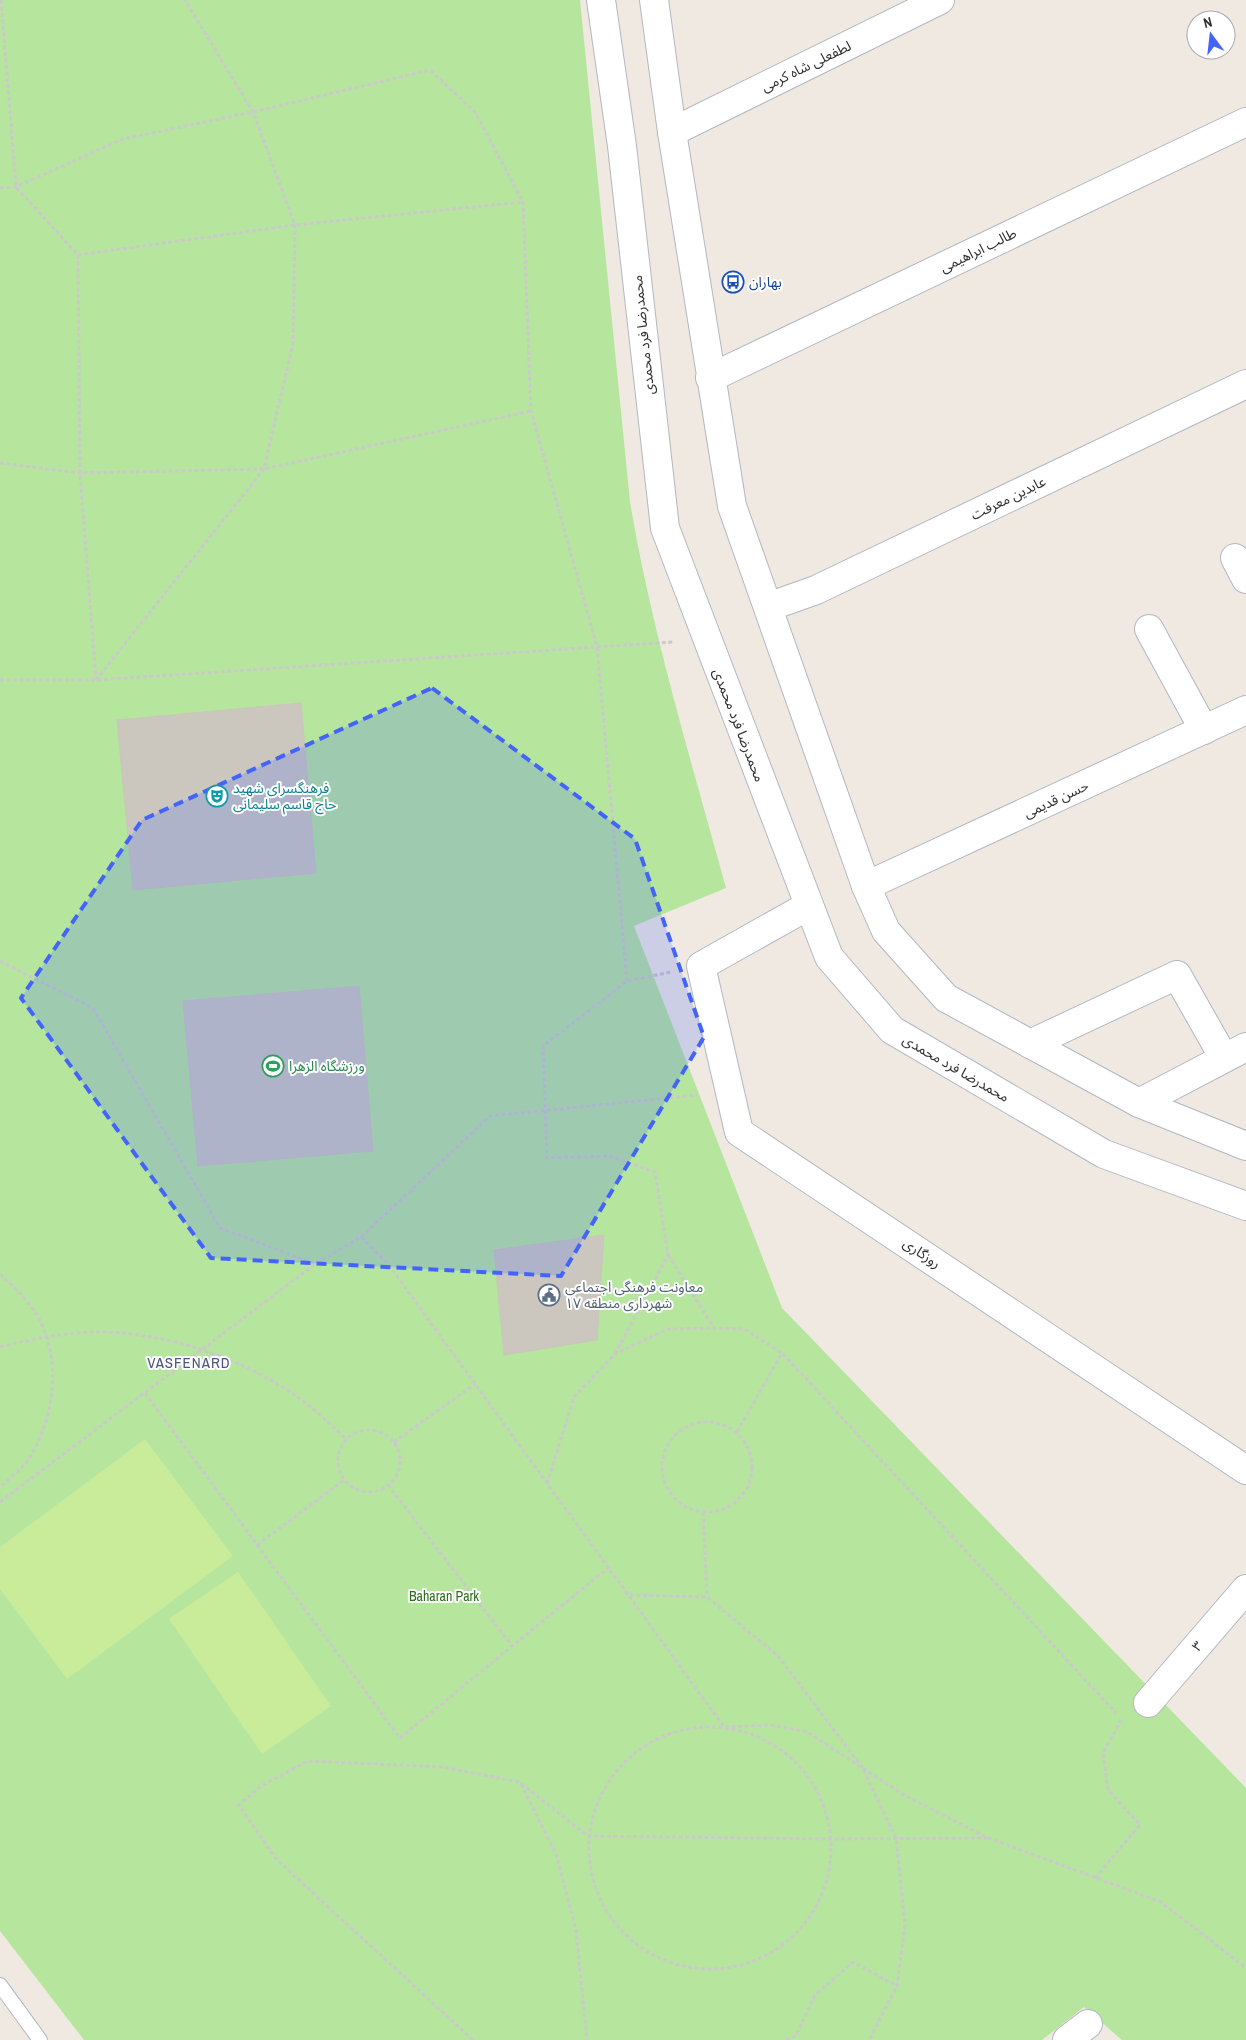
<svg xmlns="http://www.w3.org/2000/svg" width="1246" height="2040" viewBox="0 0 1246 2040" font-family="'Archivo Narrow','Noto Sans Arabic',sans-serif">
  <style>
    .green { fill: #b6e59e }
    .pitch { fill: #c9ec9a }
    .building { fill: #cbc7bf; stroke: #cbc5ba }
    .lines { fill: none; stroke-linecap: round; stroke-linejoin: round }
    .service-casing { stroke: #b4b7c1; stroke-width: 16 }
    .minor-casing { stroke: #b4b7c1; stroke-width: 30 }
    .secondary-casing { stroke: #b4b7c1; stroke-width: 30 }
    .path { stroke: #c9c9c9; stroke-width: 3; stroke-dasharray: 4 2.5; stroke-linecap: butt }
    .service { stroke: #fff; stroke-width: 14 }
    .minor { stroke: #fff; stroke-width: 28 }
    .secondary { stroke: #fff; stroke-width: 28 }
    .marked { fill: #4264fb; fill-opacity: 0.2; stroke: #4264fb; stroke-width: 4; stroke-dasharray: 10 6; stroke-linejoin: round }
    .labels { text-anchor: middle; stroke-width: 4; stroke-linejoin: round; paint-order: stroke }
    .street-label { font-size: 14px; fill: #2e2e2e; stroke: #fff }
    .transit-label { font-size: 14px; fill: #164399; stroke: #fff; text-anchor: start }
    .culture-label { font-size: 14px; fill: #0d838f; stroke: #fff; text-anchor: start }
    .leisure-label { font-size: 14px; fill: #27864d; stroke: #fff; text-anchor: start }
    .service-label { font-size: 14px; fill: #4e5e75; stroke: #fff; text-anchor: start }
    .park-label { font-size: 14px; fill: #2c6e1b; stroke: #fff }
    .neighbourhood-label { font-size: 15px; letter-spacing: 1px; fill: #4d5680; stroke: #fff }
  </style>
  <rect width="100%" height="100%" fill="#efe9e1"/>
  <path class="green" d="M 0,0 L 580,0 L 630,502 C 652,633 691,760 726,888 L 634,926 L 782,1308 L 1246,1788 L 1246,2040 L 1122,2040 L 1084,2007 L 1042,2040 L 84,2040 L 0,1931 Z"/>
  <g class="pitch">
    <polygon points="145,1439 233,1556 67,1679 0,1589 0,1547"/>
    <polygon points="238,1572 331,1706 262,1754 169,1619"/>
  </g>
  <g class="building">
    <polygon points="301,703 316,873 133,890 117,720"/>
    <polygon points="359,986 373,1151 198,1166 183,1001"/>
    <polygon points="604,1235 597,1340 504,1355 494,1250"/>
  </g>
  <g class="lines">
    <g class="service-casing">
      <polyline id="service" points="0,1985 40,2040"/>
    </g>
    <g class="minor-casing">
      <g id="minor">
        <polyline points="672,132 940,0"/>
        <polyline points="710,378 1246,122"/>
        <polyline points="1235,558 1246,579"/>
        <polyline points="768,607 816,590 1246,384"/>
        <polyline points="1149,629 1204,730"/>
        <polyline points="866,886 1246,710"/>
        <polyline points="808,906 701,966 739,1132 1246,1470"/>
        <polyline points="1030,1044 1177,975 1224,1058"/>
        <polyline points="1139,1103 1246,1047"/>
        <polyline points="1148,1703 1246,1589"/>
        <polyline points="1067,2040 1088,2024"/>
      </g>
    </g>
    <g class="secondary-casing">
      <g id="secondary">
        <polyline points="601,0 622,146 665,528 829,957 892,1030 1104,1154 1246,1206"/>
        <polyline points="654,0 672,132 732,506 866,886 886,931 946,998 1139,1103 1246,1146"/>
      </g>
    </g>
    <g class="path">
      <polyline points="1,0 16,187 78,255 80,473 96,680"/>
      <polyline points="0,188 16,187 123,139 253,112 430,70 475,112 523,202 531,411 597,647 627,981"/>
      <polyline points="78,255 295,225 523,202"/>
      <polyline points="0,463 80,473 264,469 531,411"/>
      <polyline points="0,680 96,680 673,642"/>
      <polyline points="96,680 264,469 293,343 295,225 253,112 185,0"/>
      <polyline points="0,961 93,1008 220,1228 315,1264 361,1237 388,1264 724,1727 771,1725 807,1732 904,1795 986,1837 1161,1902 1246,1968"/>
      <polyline points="361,1237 490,1116 697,1095"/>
      <polyline points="668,1255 714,1328"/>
      <path d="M 0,1274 C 9,1283 19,1291 27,1301 C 64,1346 58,1414 28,1460 C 21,1470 9,1478 0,1487"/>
      <path d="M 0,1347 C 31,1339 62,1333 94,1332 C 165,1331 246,1359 303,1401 C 318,1412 332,1426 346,1439"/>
      <polyline points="615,1354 668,1255 655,1172 610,1156 547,1158 543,1046 627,981 671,972"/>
      <polyline points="145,1393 400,1738 609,1567"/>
      <circle cx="707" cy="1467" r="45"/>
      <circle cx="369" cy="1461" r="31"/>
      <polyline points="737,1432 782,1353"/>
      <polyline points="394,1442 475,1384"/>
      <polyline points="547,1484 574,1397 615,1354 668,1329 714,1328 744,1329 782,1353 1116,1713"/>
      <polyline points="388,1485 512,1646"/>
      <polyline points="0,1502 315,1264"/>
      <polyline points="703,1512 707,1596"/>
      <polyline points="257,1545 344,1480"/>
      <polyline points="630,1595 707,1597 778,1656 862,1767 896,1838 905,1925 897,1986 869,2040"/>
      <circle cx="710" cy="1848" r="121"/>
      <polyline points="521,1784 556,1854 576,1930 587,2040"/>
      <polyline points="1095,1878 1140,1825 1108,1790 1103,1753 1121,1720"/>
      <polyline points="473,2040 276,1859 239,1805 261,1786 308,1761 443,1767 519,1782 588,1836 832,1839 987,1838"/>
      <polyline points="786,2040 796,2036 815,1995 853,1962 897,1986"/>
    </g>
    <use href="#service" class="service"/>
    <use href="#minor" class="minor"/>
    <use href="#secondary" class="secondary"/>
  </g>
  <path class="marked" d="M 432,688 L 635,839 L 704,1037 L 561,1276 L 211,1258 L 21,998 L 142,820 Z"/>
  <defs>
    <g id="bus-ring" transform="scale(1.125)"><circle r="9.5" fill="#fff" stroke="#1a4fb4" stroke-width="1.5"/><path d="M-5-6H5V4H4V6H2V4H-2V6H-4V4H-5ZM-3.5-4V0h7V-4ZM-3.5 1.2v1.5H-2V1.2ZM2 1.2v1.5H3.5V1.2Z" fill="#1a4fb4"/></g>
    <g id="theatre-ring" transform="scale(1.125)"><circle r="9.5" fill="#fff" stroke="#0f9aa8" stroke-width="1.5"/><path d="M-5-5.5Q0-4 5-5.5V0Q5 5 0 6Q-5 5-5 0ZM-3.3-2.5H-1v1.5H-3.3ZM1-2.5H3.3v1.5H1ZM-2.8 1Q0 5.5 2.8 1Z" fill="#0f9aa8"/></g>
    <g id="stadium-ring" transform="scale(1.125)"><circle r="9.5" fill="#fff" stroke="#2e9e5b" stroke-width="1.5"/><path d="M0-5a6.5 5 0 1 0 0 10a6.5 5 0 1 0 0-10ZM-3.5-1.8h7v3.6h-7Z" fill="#2e9e5b"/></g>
    <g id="civic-ring" transform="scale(1.125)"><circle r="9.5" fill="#fff" stroke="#5c6f8a" stroke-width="1.5"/><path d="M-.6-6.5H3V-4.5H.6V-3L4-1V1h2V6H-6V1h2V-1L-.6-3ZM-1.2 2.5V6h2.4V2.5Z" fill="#5c6f8a"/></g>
  </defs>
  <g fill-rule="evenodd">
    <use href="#bus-ring" x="733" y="282"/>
    <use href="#theatre-ring" x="217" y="796"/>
    <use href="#stadium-ring" x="273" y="1066"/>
    <use href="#civic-ring" x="549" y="1295"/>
  </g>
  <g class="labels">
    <g class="street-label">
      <text transform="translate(806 66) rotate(-26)" y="5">لطفعلی شاه کرمی</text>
      <text transform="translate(978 250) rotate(-26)" y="5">طالب ابراهیمی</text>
      <text transform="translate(643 335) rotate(-96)" y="5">محمدرضا فرد محمدی</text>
      <text transform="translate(1008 498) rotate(-26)" y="5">عابدین معرفت</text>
      <text transform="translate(739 725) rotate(69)" y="5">محمدرضا فرد محمدی</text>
      <text transform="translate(1056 799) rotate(-25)" y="5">حسن قدیمی</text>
      <text transform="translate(956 1068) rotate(30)" y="5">محمدرضا فرد محمدی</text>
      <text transform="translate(922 1253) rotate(34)" y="5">روزگاری</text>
      <text transform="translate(1197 1646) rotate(-49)" y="5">۳</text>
    </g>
    <g class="transit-label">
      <text x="749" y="287">بهاران</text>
    </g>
    <g class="culture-label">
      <text x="233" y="793">فرهنگسرای شهید<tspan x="233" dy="16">حاج قاسم سلیمانی</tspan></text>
    </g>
    <g class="leisure-label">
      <text x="289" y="1071">ورزشگاه الزهرا</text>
    </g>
    <g class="service-label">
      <text x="565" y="1292">معاونت فرهنگی اجتماعی<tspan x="565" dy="16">شهرداری منطقه ۱۷</tspan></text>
    </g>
    <g class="park-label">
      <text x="444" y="1601">Baharan Park</text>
    </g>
    <g class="neighbourhood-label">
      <text x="189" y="1368">VASFENARD</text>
    </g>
  </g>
  <g transform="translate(1211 35) rotate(345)"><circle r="24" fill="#ffffff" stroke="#ababab"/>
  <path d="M0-4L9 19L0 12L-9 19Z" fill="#4264fb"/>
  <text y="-8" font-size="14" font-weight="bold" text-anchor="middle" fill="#2e2e2e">N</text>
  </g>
</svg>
